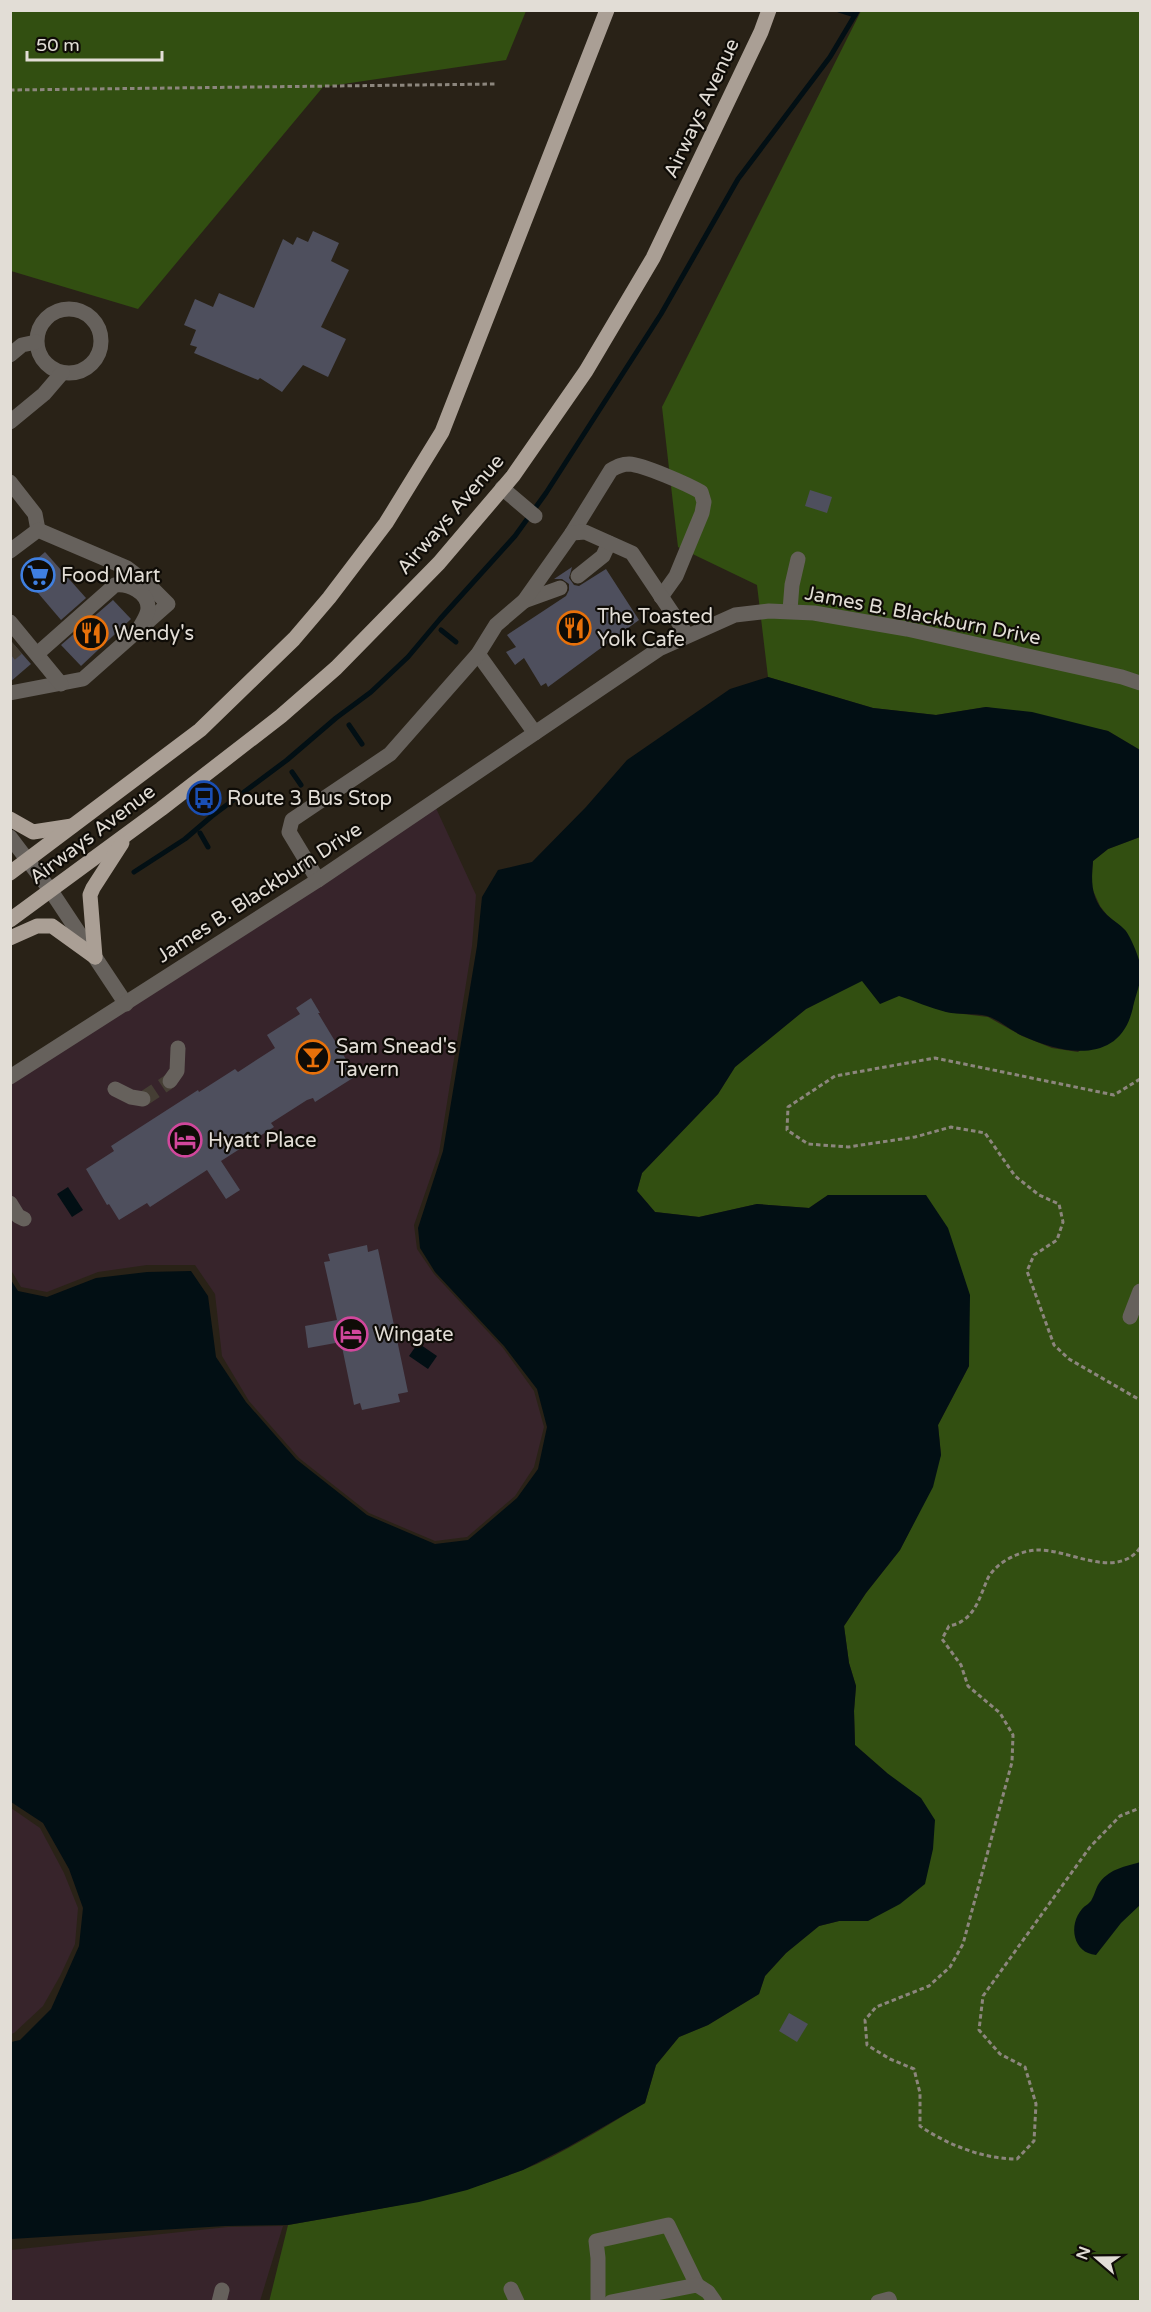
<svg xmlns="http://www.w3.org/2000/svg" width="1151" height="2312" viewBox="0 0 1151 2312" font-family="'Varela Round',sans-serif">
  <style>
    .commercial { fill: #37242b }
    .green { fill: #324f11 }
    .water { fill: #020f14 }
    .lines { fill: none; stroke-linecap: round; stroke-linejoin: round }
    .stream { stroke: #020f14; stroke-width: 5 }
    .building { fill: #4e4f5d }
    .minor-tunnel { stroke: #453e34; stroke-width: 15; stroke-dasharray: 15 8; stroke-linecap: butt }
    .path { stroke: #8c867d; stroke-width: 3; stroke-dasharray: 4.5 3; stroke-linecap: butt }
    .minor { stroke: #66615c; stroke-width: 15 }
    .major { stroke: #aa9f95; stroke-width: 15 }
    .labels { text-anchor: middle; stroke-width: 4.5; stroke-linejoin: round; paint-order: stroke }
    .street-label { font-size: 20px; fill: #e2ddd6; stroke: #0f0c07 }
    .poi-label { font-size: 20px; fill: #e2ddd6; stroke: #0f0c07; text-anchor: start }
  </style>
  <rect width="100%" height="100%" fill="#292217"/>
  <g class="commercial">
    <polygon points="435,806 476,895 472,946 439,1153 414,1225 417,1249 434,1274 503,1348 534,1391 544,1427 534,1467 515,1496 467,1537 435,1541 369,1513 299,1458 249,1401 222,1356 215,1294 195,1265 147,1265 98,1272 47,1292 21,1287 11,1270 11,1077"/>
    <polygon points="11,1808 40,1828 64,1873 78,1908 75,1944 60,1976 43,2006 14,2033 11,2034"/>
    <polygon points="283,2226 260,2301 11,2302 11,2250 228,2227"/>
  </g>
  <g class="green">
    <polygon points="10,11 11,10 526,11 506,60 323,87 138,309 11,271"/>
    <polygon points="861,11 1140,11 1140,750 1108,731 986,707 936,715 873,708 768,677 757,585 678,547 662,407"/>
    <polygon points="1140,837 1140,965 1126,931 1107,915 1100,906 1091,886 1093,861 1108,849"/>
    <path d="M 862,980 L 947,1012 L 988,1017 L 1022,1036 L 1052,1048 L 1078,1052 L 1132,1011 L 1136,988 L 1140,980 L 1140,2301 L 269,2302 L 288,2225 C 367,2211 445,2200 520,2171 C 564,2154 605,2126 645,2103 L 656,2065 L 679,2037 L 708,2025 L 759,1994 L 765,1976 L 786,1953 L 819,1926 L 839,1921 L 868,1921 L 887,1773 L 855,1745 L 854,1711 L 856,1686 L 849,1663 L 844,1626 L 866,1593 L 900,1550 L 911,1528 L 941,1455 L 938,1425 L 969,1366 L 828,1195 L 809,1208 L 757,1204 L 699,1217 L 655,1212 L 637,1191 L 642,1173 L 718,1094 L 735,1067 L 806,1009 Z"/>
  </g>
  <g class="water">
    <path d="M 768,677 L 873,708 L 936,715 L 986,707 L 1032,712 L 1108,731 L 1140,750 L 1140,837 L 1108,849 L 1093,861 C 1091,882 1091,900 1107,915 C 1113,921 1120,924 1125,930 C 1131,937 1137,953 1140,963 C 1144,977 1136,993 1133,1007 C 1121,1065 1064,1055 1023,1036 C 1011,1031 1000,1020 987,1016 C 974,1013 960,1015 946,1012 C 930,1008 915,1001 899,996 L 880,1004 L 862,981 L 806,1009 L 735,1067 L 718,1094 L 642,1173 L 637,1191 L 655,1212 L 699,1217 L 757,1204 L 809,1208 L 828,1195 L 926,1195 L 948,1228 L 970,1295 L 969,1366 L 938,1425 L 941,1455 L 933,1487 L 900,1550 L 866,1593 L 844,1626 L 849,1663 L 856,1686 L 854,1711 L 855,1745 L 887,1773 L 921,1798 L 935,1820 L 933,1849 L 925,1884 L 900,1904 L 868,1921 L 839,1921 L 819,1926 L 786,1953 L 765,1976 L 759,1994 L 708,2025 L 679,2037 L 656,2065 L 645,2103 L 568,2147 L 523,2170 L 467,2190 L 419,2202 L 288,2225 L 225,2226 L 11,2239 L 11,2042 L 20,2040 L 51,2009 L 79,1946 L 83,1908 L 69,1869 L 43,1823 L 11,1802 L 11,1280 L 18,1291 L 47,1297 L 96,1278 L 147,1272 L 191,1271 L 208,1296 L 216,1357 L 246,1402 L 296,1459 L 367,1515 L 435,1544 L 468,1540 L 517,1498 L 538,1469 L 547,1427 L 537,1389 L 504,1346 L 435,1272 L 420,1248 L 418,1228 L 443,1151 L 477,946 L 482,897 L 498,870 L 532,862 L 586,807 L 627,760 L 730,689 Z"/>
    <polygon points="68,1187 83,1210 72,1217 57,1194"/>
    <polygon points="418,1343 437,1356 428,1369 409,1356"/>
    <path d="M 1140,1862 L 1140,1905 L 1121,1923 L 1096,1955 C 1073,1953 1068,1925 1082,1909 C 1085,1905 1090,1904 1092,1899 C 1095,1894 1096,1887 1100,1882 C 1111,1868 1125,1867 1140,1862 Z"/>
  </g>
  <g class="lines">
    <g class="stream">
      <polyline points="839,10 855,15"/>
      <polyline points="441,630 456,642"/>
      <polyline points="349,725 362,744"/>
      <polyline points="292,772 301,785"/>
      <polyline points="200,833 208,847"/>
      <polyline points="134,872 185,839 212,816 287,760 336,718 371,692 408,657 440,619 515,536 546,493 661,314 738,179 830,57 858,10"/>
    </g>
  </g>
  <g class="building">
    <polygon points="313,231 339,243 331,261 349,270 321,327 346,339 328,377 303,365 282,392 260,378 258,380 194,353 197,347 190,345 196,330 184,325 195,299 213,307 219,293 254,308 283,239 293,245 297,237 308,242"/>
    <polygon points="810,490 832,497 827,513 805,506"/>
    <polygon points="45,552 86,598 61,620 21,573"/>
    <polygon points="572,567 569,578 574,585 579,586 606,569 639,620 548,687 546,683 541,686 524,658 515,665 506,652 516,647 507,635 566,596 569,590 569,584 562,579 554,579"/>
    <polygon points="113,600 131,619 81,666 61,645"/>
    <polygon points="10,640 31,664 10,682"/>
    <polygon points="311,998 320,1013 318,1013 356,1076 315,1102 313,1098 307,1100 271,1123 274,1127 221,1161 240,1190 226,1199 207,1170 150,1207 147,1203 119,1220 109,1204 107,1205 86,1169 114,1151 111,1146 198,1090 199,1092 235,1069 238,1072 275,1048 267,1035 300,1014 296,1008"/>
    <polygon points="367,1245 368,1252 378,1249 408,1392 398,1394 400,1402 362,1410 360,1403 354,1405 341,1342 308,1348 305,1326 337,1320 324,1262 330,1261 328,1254"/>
    <polygon points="789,2013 808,2024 797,2042 779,2031"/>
  </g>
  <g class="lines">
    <g class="minor-tunnel">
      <polyline points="10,654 17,648"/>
      <polyline points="143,1099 170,1081"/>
    </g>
    <g class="path">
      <polyline points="10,90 496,84"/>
      <polyline points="1140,1079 1114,1095 935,1058 835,1076 788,1107 787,1130 808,1144 848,1147 915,1137 951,1127 985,1133 1015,1176 1039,1195 1059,1204 1063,1222 1057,1240 1034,1255 1027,1271 1054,1345 1069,1359 1140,1400"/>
      <path d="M 1140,1548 C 1115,1581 1068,1548 1035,1550 C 1017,1552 996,1563 988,1578 C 981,1593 977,1612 962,1621 C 958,1624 953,1625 949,1626 L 942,1639 L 961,1665 L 968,1686 L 1000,1713 L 1013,1735 L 1012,1762 L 963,1944 L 950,1967 L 929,1986 L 876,2007 L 865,2020 L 867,2045 L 890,2059 L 914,2069 L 920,2093 L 920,2126 C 948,2145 983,2159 1017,2159 L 1034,2141 L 1036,2104 L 1025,2067 L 1000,2054 L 979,2030 L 983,1996 L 1090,1847 L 1120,1816 L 1140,1808"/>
    </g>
    <g class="minor">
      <circle cx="69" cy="341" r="32"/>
      <polyline points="10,355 22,345 36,342"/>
      <polyline points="10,422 44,394 62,373"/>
      <polyline points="10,482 35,514 38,530"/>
      <polyline points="502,488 535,516"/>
      <path d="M 572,533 L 611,470 C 618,466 622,464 629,464 C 644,465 687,484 701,492 L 704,502 L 702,513 L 676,576 L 661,597"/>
      <polyline points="10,551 38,530 127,568 148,584 168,604 83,679 10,693"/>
      <polyline points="578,576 603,556 609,543"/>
      <polyline points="524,601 560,588"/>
      <polyline points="790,610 792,585 798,559"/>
      <polyline points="10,622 61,684"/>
      <path d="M 37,654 L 115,585 C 128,583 148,592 148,608 C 148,615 143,621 140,627"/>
      <polyline points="478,654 535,733"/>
      <polyline points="10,837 51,891 126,1004"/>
      <polyline points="318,880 289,832 292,820 390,754 478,654 496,625 524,601 572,533 585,532 632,553 687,635"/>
      <polyline points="10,1077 318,880 659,649 735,615 769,611 814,613 907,629 1122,677 1140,683"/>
      <polyline points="170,1081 177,1071 178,1048"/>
      <polyline points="115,1089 131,1097 143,1099"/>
      <polyline points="10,1203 18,1216 24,1219"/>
      <polyline points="1130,1317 1140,1291"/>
      <polyline points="511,2289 517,2302"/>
      <polyline points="219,2302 222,2290"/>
      <polyline points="598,2302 598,2258 596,2241 668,2225 697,2285"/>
      <polyline points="611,2302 697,2285 708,2292 715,2302"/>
      <polyline points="878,2302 889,2299 890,2302"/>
    </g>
    <g class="major">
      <polyline points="10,819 33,832 72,826"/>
      <polyline points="10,873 200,730 294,639 329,598 386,523 442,432 607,10"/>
      <polyline points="10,920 161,809 281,716 336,668 439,563 513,476 586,371 653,258 761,32 769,10"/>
      <polyline points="10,938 37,926 52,926 95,957"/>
      <polyline points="95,957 90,895 93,888 122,843"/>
    </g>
  </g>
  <defs>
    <g id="supermarket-ring" transform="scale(1.725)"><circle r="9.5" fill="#0f0c07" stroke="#3f7fe0" stroke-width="1.5"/><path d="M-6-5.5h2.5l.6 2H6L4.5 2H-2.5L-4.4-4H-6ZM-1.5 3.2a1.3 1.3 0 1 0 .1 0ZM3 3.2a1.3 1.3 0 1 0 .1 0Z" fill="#3f7fe0"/></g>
    <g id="restaurant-ring" transform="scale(1.725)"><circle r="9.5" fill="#0f0c07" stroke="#e8710a" stroke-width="1.5"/><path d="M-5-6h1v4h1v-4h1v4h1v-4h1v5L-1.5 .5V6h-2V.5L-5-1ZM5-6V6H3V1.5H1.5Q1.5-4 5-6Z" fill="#e8710a"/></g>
    <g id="bus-ring" transform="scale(1.725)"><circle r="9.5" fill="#0f0c07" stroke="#1a4fb4" stroke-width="1.5"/><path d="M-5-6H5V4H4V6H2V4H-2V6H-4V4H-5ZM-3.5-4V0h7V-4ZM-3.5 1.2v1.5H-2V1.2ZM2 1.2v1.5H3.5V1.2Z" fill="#1a4fb4"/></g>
    <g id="bar-ring" transform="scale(1.725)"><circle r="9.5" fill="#0f0c07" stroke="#e8710a" stroke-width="1.5"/><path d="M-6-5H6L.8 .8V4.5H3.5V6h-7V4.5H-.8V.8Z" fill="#e8710a"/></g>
    <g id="hotel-ring" transform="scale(1.725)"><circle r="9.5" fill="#0f0c07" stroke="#d1479c" stroke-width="1.5"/><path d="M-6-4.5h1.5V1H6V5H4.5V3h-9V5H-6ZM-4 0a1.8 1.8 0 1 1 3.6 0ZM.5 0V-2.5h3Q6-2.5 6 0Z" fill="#d1479c"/></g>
  </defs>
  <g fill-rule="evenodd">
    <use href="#supermarket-ring" x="38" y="575"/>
    <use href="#restaurant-ring" x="574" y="628"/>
    <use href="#restaurant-ring" x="91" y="633"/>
    <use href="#bus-ring" x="204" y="798"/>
    <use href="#bar-ring" x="313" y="1057"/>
    <use href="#hotel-ring" x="185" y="1140"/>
    <use href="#hotel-ring" x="351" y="1334"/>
  </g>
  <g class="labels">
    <g class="street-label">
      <text transform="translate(701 108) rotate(-65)" y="7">Airways Avenue</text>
      <text transform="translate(450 514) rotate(-49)" y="7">Airways Avenue</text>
      <text transform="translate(923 615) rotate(11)" y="7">James B. Blackburn Drive</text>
      <text transform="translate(92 834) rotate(-37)" y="7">Airways Avenue</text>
      <text transform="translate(259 892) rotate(-33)" y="7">James B. Blackburn Drive</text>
    </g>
    <g class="poi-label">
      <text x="61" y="582">Food Mart</text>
      <text x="597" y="623">The Toasted<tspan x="597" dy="23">Yolk Cafe</tspan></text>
      <text x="114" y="640">Wendy's</text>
      <text x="227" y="805">Route 3 Bus Stop</text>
      <text x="336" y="1053">Sam Snead's<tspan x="336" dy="23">Tavern</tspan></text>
      <text x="208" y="1147">Hyatt Place</text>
      <text x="374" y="1341">Wingate</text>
    </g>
  </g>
  <rect width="1151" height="2312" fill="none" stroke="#e2ddd6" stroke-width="24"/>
  <g transform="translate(1097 2258) rotate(290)" stroke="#0f0c07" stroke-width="4.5" paint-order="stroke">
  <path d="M0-4.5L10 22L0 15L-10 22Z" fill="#e2ddd6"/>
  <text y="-9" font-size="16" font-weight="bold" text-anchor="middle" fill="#e2ddd6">N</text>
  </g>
  <path d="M27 51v9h135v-9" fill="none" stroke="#e2ddd6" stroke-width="3"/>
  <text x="36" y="51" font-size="18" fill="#e2ddd6" stroke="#0f0c07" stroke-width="4.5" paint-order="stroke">50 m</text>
</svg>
